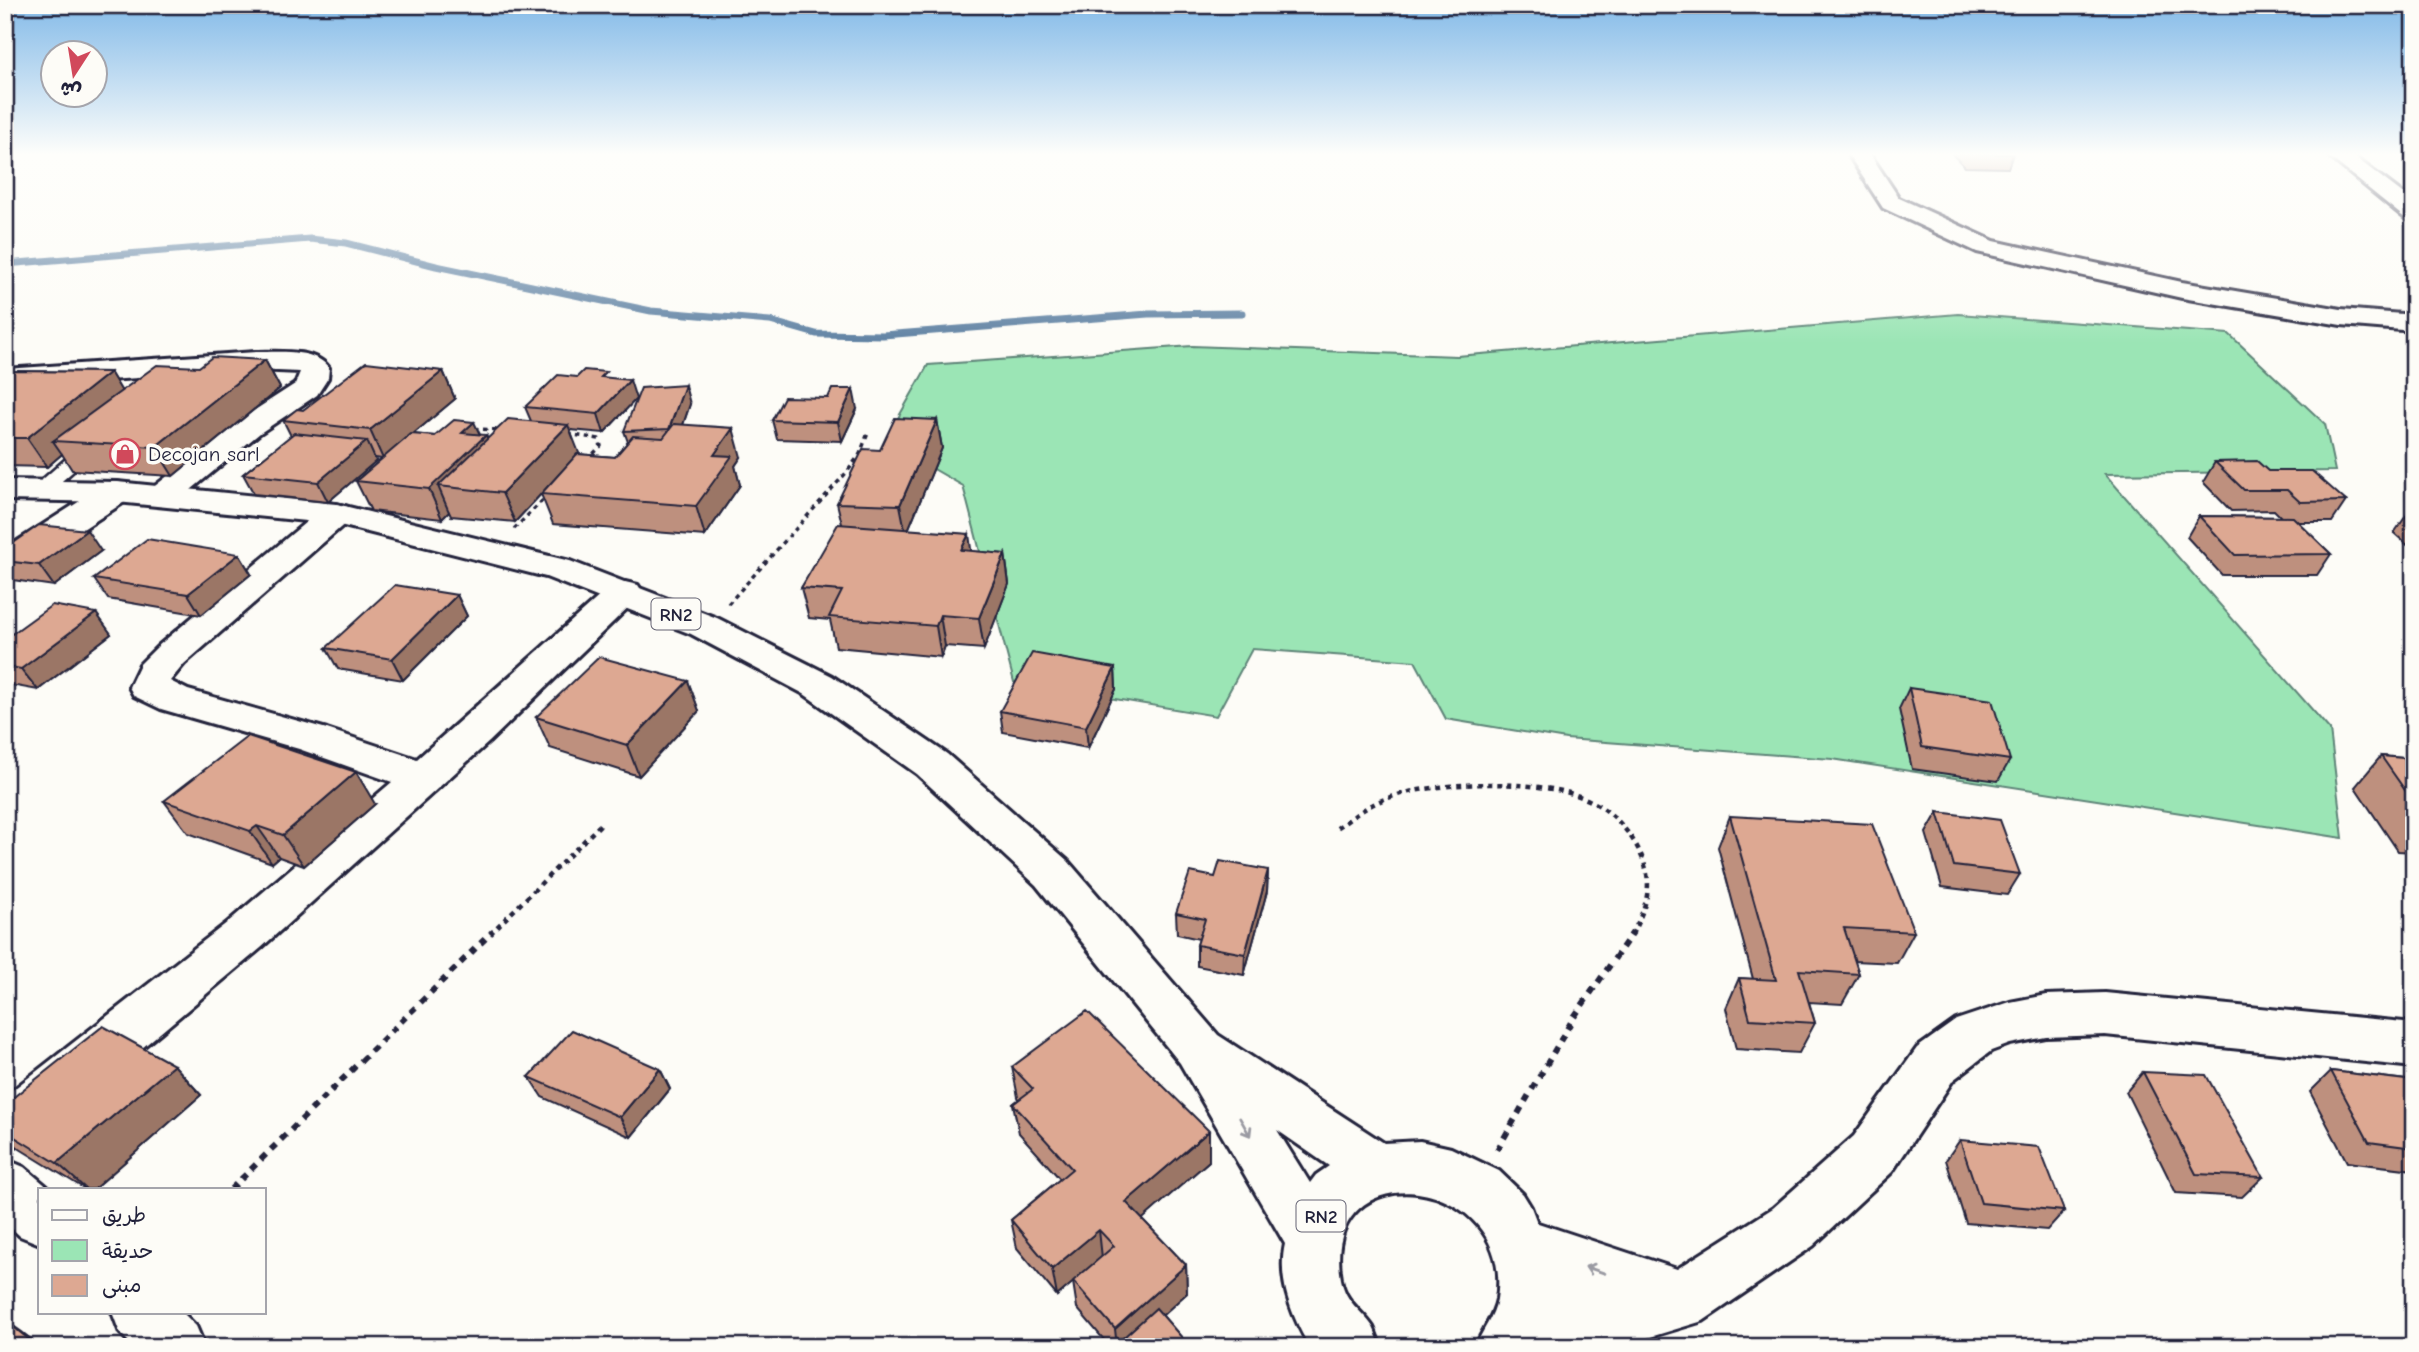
<svg xmlns="http://www.w3.org/2000/svg" width="2419" height="1352" viewBox="0 0 2419 1352" font-family="'Comic Neue','Playpen Sans Arabic',sans-serif">
  <style>
    .green { fill: #9be5b5; stroke: #5e8478; stroke-width: 2 }
    .lines { fill: none; stroke-linecap: round; stroke-linejoin: round }
    .stream { stroke: #6182a3; stroke-width: 7 }
    .lane-casing { stroke: #22223b; stroke-width: 5 }
    .street-casing { stroke: #22223b; stroke-width: 6 }
    .primary-casing { stroke: #22223b; stroke-width: 6 }
    .path-far2 { stroke: #22223b; stroke-width: 3.5; stroke-dasharray: 4.5 4.5; stroke-linecap: butt }
    .path-far1 { stroke: #22223b; stroke-width: 4.5; stroke-dasharray: 5 5; stroke-linecap: butt }
    .path { stroke: #22223b; stroke-width: 6; stroke-dasharray: 7 7; stroke-linecap: butt }
    .lane { fill: #fdfcf7; fill-rule: evenodd }
    .street { fill: #fdfcf7; fill-rule: evenodd }
    .primary { fill: #fdfcf7; fill-rule: evenodd }
    .wall { fill: #be907e; stroke: #22223b; stroke-width: 2 }
    .shaded-wall { fill: #9b7666; stroke: #22223b; stroke-width: 2 }
    .building { fill: #dda892; stroke: #22223b; stroke-width: 2 }
    .oneway { stroke: #9a9aa2 }
    .labels { text-anchor: middle; stroke-width: 7; stroke-linejoin: round; paint-order: stroke }
    .shield { fill: #fdfcf7; stroke: #646373; stroke-width: 2 }
    .shield-label { font-size: 19px; font-weight: bold; fill: #22223b }
    .poi-label { font-size: 21px; fill: #22223b; stroke: #fdfcf7; text-anchor: start }
  </style>
  <rect width="100%" height="100%" fill="#fdfcf7"/>
  <filter id="ink" filterUnits="userSpaceOnUse"><feTurbulence type="fractalNoise" baseFrequency=".0143" numOctaves="2"/><feDisplacementMap in="SourceGraphic" scale="14" xChannelSelector="R" yChannelSelector="G"/><feConvolveMatrix kernelMatrix="1 2 1 2 8 2 1 2 1" color-interpolation-filters="sRGB"/></filter>
  <g filter="url(#ink)">
    <polygon class="green" points="1958,314 2229,334 2325,424 2335,471 2105,474 2330,730 2343,838 1832,759 1566,739 1446,719 1415,661 1252,649 1216,716 1014,682 963,486 885,441 928,365 1192,346 1457,356"/>
    <g class="lines">
      <polyline class="stream" points="5,264 310,239 346,243 436,266 651,311 770,321 816,334 883,335 1148,314 1242,313"/>
      <g class="lane-casing">
        <polygon id="lane" points="89,443 95,444 98,448 95,452 47,494 35,494 32,490 35,486 83,444"/>
      </g>
      <g class="street-casing">
        <g id="street">
          <polygon points="1848,154 1870,154 1899,198 1994,241 2182,282 2341,309 2414,315 2414,331 2341,325 2182,298 1977,252 1883,208"/>
          <polygon points="2326,154 2351,154 2414,202 2414,221 2406,219"/>
          <path d="M 256,352 C 278,352 315,348 329,368 L 328,378 L 317,395 L 260,433 L 175,503 L 163,506 L 151,503 L 147,496 L 151,489 L 238,421 L 295,384 L 300,372 L 256,370 L 5,387 L 5,369 Z"/>
          <polygon points="117,482 129,485 133,492 129,499 17,572 5,575 5,549 105,485"/>
          <polygon points="336,504 348,507 353,514 348,521 184,664 170,681 188,690 327,729 417,759 612,585 625,582 638,585 643,593 489,742 261,948 104,1080 24,1144 5,1151 5,1096 228,922 392,782 299,749 161,709 134,696 129,687 140,664 158,646 324,507"/>
          <polygon points="2105,993 2414,1023 2414,1067 2105,1035 2046,1037 2010,1044 1991,1051 1953,1080 1892,1172 1813,1246 1703,1321 1637,1341 1523,1344 1502,1336 1494,1315 1502,1294 1523,1286 1555,1285 1500,1265 1492,1245 1500,1225 1520,1217 1677,1269 1773,1208 1854,1136 1917,1048 1956,1020 2010,1002 2046,995"/>
          <polygon points="5,1159 24,1167 50,1189 40,1189 40,1244 20,1236 5,1222"/>
          <polygon points="112,1312 182,1312 196,1326 205,1347 134,1347 120,1333"/>
        </g>
      </g>
      <g class="primary-casing">
        <path id="primary" d="M 5,480 L 117,482 L 336,504 L 570,561 L 717,618 L 832,676 L 947,754 L 1068,861 L 1218,1035 L 1384,1143 L 1420,1141 L 1451,1148 L 1499,1171 L 1523,1194 L 1531,1207 L 1554,1267 L 1556,1288 L 1553,1309 L 1539,1347 L 1475,1347 C 1482,1331 1494,1316 1497,1299 C 1516,1174 1318,1148 1341,1279 C 1346,1304 1361,1309 1373,1327 C 1376,1333 1378,1341 1381,1347 L 1310,1347 C 1292,1317 1277,1279 1285,1244 L 1180,1063 L 1036,885 L 917,774 L 804,694 L 691,634 L 546,577 L 336,524 L 117,502 L 5,500 ZM 1277,1130 L 1329,1166 L 1316,1175 L 1310,1183 Z"/>
      </g>
      <g class="path-far2">
        <polyline points="474,429 500,430"/>
        <polyline points="568,434 599,439 601,446 590,457"/>
        <polyline points="514,529 547,496"/>
        <polyline points="728,604 847,472 860,454 868,433"/>
      </g>
      <g class="path-far1">
        <path d="M 1337,828 C 1353,817 1369,804 1388,798 C 1435,781 1537,778 1584,798 C 1607,807 1622,823 1635,843 C 1655,878 1650,900 1632,934"/>
        <polyline points="490,934 602,823"/>
      </g>
      <g class="path">
        <polyline points="1497,1150 1574,1017 1633,932"/>
        <polyline points="231,1189 492,932"/>
      </g>
      <use href="#lane" class="lane"/>
      <use href="#street" class="street"/>
      <use href="#primary" class="primary"/>
    </g>
    <g class="wall">
      <polygon points="1952,154 2013,154 2008,168 1965,167"/>
      <polygon points="265,360 280,388 173,476 72,470 62,454 47,467 5,466 5,371 110,372 121,391 199,367"/>
      <polygon points="443,371 455,399 413,434 435,436 480,435 486,435 487,439 531,421 525,407 577,377 608,378 636,399 604,433 570,430 578,454 615,457 628,442 624,431 690,404 683,425 741,457 735,466 740,485 705,536 553,524 541,494 544,491 515,522 451,516 449,512 442,519 371,511 356,481 382,459 375,458 376,461 328,502 254,494 243,474 291,436 283,420 303,410"/>
      <polygon points="828,398 857,409 842,441 777,439 772,420"/>
      <polygon points="937,420 942,448 908,530 971,551 1005,554 1009,584 984,649 945,646 941,657 836,647 830,620 809,618 801,588 842,524 837,503 880,450"/>
      <polygon points="2215,462 2268,471 2346,501 2332,522 2298,522 2331,554 2317,575 2222,575 2187,537 2199,516 2281,517 2274,510 2231,511 2203,482"/>
      <polygon points="2408,513 2414,513 2414,551 2394,533"/>
      <polygon points="5,549 101,551 54,586 6,579 5,578"/>
      <polygon points="239,554 251,574 201,615 108,599 94,579"/>
      <polygon points="457,595 467,616 403,680 338,669 326,648"/>
      <polygon points="96,613 111,634 38,690 5,684 5,639"/>
      <polygon points="1115,668 1116,689 1088,748 1003,732 1000,711"/>
      <polygon points="688,681 699,711 639,776 550,748 536,717"/>
      <polygon points="1909,688 2010,760 1998,781 1912,769 1899,709"/>
      <polygon points="2381,756 2414,759 2414,852 2398,851 2355,787"/>
      <polygon points="164,801 375,804 304,866 279,857 272,863 188,833"/>
      <polygon points="1938,812 2020,874 2007,895 1942,887 1926,833"/>
      <polygon points="1730,816 1914,932 1897,963 1854,961 1859,974 1842,1004 1809,1002 1815,1023 1799,1053 1736,1049 1726,1008 1739,978 1753,979 1718,847"/>
      <polygon points="1268,870 1267,891 1244,975 1197,966 1197,945 1199,939 1177,934 1176,913 1215,877"/>
      <polygon points="174,1065 201,1095 94,1189 85,1189 20,1149 5,1136 5,1104"/>
      <polygon points="1012,1067 1209,1131 1209,1161 1142,1219 1186,1265 1187,1293 1162,1315 1190,1347 1110,1347 1077,1308 1073,1282 1057,1296 1017,1248 1011,1220 1060,1179 1019,1133 1013,1104 1019,1099 1018,1097"/>
      <polygon points="660,1069 670,1089 631,1137 542,1097 529,1077"/>
      <polygon points="2331,1071 2414,1081 2414,1170 2347,1162 2310,1092"/>
      <polygon points="2143,1072 2263,1177 2242,1197 2176,1193 2126,1092"/>
      <polygon points="1960,1140 2064,1211 2047,1230 1966,1223 1946,1160"/>
    </g>
    <g class="shaded-wall">
      <polygon points="265,360 280,388 173,476 155,447"/>
      <polygon points="443,371 455,399 383,459 370,430"/>
      <polygon points="110,372 127,400 53,441 62,454 47,467 27,438"/>
      <polygon points="630,380 636,399 604,433 598,414"/>
      <polygon points="685,385 690,404 675,448 669,429"/>
      <polygon points="853,389 857,409 842,441 838,422"/>
      <polygon points="937,420 942,448 906,535 900,505"/>
      <polygon points="474,422 482,439 486,435 498,464 438,486 449,512 442,519 429,489 462,433"/>
      <polygon points="568,425 579,453 515,522 502,493"/>
      <polygon points="733,428 741,457 735,466 740,485 705,536 696,506 714,455"/>
      <polygon points="367,441 376,461 328,502 318,482"/>
      <polygon points="87,530 101,551 54,586 39,565"/>
      <polygon points="969,534 973,564 961,550"/>
      <polygon points="239,554 251,574 201,615 188,594"/>
      <polygon points="1005,554 1009,584 984,649 979,618"/>
      <polygon points="457,595 467,616 403,680 392,659"/>
      <polygon points="96,613 111,634 38,690 21,669"/>
      <polygon points="940,615 945,646 941,657 936,626"/>
      <polygon points="1115,668 1116,689 1088,748 1086,727"/>
      <polygon points="688,681 699,711 639,776 627,745"/>
      <polygon points="356,772 375,804 304,866 283,835"/>
      <polygon points="257,826 279,857 272,863 250,831"/>
      <polygon points="1268,870 1267,891 1244,975 1245,954"/>
      <polygon points="174,1065 201,1095 94,1189 86,1189 57,1163"/>
      <polygon points="660,1069 670,1089 631,1137 620,1117"/>
      <polygon points="1209,1131 1209,1161 1129,1231 1126,1202"/>
      <polygon points="1099,1230 1102,1258 1057,1296 1052,1269"/>
      <polygon points="1186,1265 1187,1293 1128,1347 1117,1347 1115,1329"/>
      <polygon points="5,1320 22,1332 41,1347 38,1347"/>
    </g>
    <g class="building">
      <polygon points="212,357 265,360 155,447 53,441 157,365 199,367"/>
      <polygon points="366,362 443,371 370,430 283,420 297,409 303,410"/>
      <polygon points="584,370 606,372 601,377 630,380 598,414 525,407 558,375 577,377"/>
      <polygon points="5,371 110,372 27,438 5,438"/>
      <polygon points="685,385 669,429 624,431 641,388"/>
      <polygon points="832,389 853,389 838,422 772,420 784,397 828,398"/>
      <polygon points="895,418 937,420 900,505 837,503 863,449 880,450"/>
      <polygon points="508,419 568,425 502,493 438,486"/>
      <polygon points="454,420 474,422 462,433 486,435 429,489 356,481 411,434 435,436"/>
      <polygon points="674,424 733,428 714,455 732,456 696,506 541,494 577,454 615,457 633,436 663,438"/>
      <polygon points="294,433 367,441 318,482 243,474"/>
      <polygon points="2257,461 2268,471 2312,471 2346,501 2300,502 2287,490 2244,490 2215,462"/>
      <polygon points="2199,516 2293,517 2331,554 2235,555"/>
      <polygon points="838,524 969,534 961,550 1005,554 979,618 940,615 936,626 829,617 842,591 801,588"/>
      <polygon points="39,525 87,530 39,565 5,561 5,549"/>
      <polygon points="147,539 239,554 188,594 94,579"/>
      <polygon points="395,585 457,595 392,659 326,648"/>
      <polygon points="52,605 96,613 21,669 5,666 5,639"/>
      <polygon points="1032,653 1115,668 1086,727 1000,711"/>
      <polygon points="599,657 688,681 627,745 536,717"/>
      <polygon points="1909,688 1992,700 2010,760 1922,747"/>
      <polygon points="248,736 356,772 283,835 257,826 250,831 164,801"/>
      <polygon points="2381,756 2414,759 2414,803"/>
      <polygon points="1938,812 2000,820 2020,874 1954,866"/>
      <polygon points="1730,816 1872,824 1914,932 1844,928 1859,974 1799,970 1815,1023 1750,1019 1739,978 1776,980"/>
      <polygon points="1220,861 1268,870 1245,954 1197,945 1205,919 1176,913 1190,872 1215,877"/>
      <polygon points="1087,1011 1209,1131 1126,1202 1186,1265 1115,1329 1073,1281 1114,1246 1099,1230 1052,1269 1011,1220 1072,1169 1013,1104 1033,1089 1012,1067"/>
      <polygon points="103,1026 174,1065 57,1163 5,1131 5,1104"/>
      <polygon points="572,1030 660,1069 620,1117 529,1077"/>
      <polygon points="2331,1071 2414,1081 2414,1148 2369,1142"/>
      <polygon points="2143,1072 2206,1075 2263,1177 2196,1174"/>
      <polygon points="1960,1140 2039,1147 2064,1211 1981,1203"/>
      <polygon points="1156,1308 1190,1347 1113,1347"/>
      <polygon points="5,1320 38,1347 5,1347"/>
      <polygon points="733,1342 740,1347 729,1347"/>
    </g>
    <defs><path id="oneway-shaft" d="M-6 0H5M1.5-3L5.5 0L1.5 3" fill="none" stroke-width="1.6" stroke-linecap="round" stroke-linejoin="round" transform="scale(1.75)"/></defs>
    <g class="oneway">
      <use href="#oneway-shaft" transform="translate(1245 1127) rotate(60)"/>
      <use href="#oneway-shaft" transform="translate(1595 1270) rotate(-161)"/>
    </g>
  </g>
  <linearGradient id="sky" x2="0" y2="1"><stop stop-color="#83bae8"/><stop offset="0.45" stop-color="#fefefb"/><stop offset="1" stop-color="#fefefb" stop-opacity="0"/></linearGradient>
  <rect width="2419" height="343" fill="url(#sky)"/>
  <defs>
    <g id="shop-ring" transform="scale(1.575)"><circle r="9.5" fill="#fdfcf7" stroke="#d1495b" stroke-width="1.5"/><path d="M-5-2.5h2.3a2.7 3.5 0 0 1 5.4 0H5L5.5 6h-11ZM-1.5-2.5h3a1.5 2.3 0 0 0-3 0Z" fill="#d1495b"/></g>
  </defs>
  <g fill-rule="evenodd">
    <use href="#shop-ring" x="125" y="454"/>
  </g>
  <g class="labels">
    <g class="shield">
      <rect x="651.5" y="598.5" width="49" height="31" rx="5"/>
      <rect x="1296.5" y="1200.5" width="49" height="31" rx="5"/>
    </g>
    <g class="shield-label">
      <text x="676" y="621">RN2</text>
      <text x="1321" y="1223">RN2</text>
    </g>
    <g class="poi-label">
      <text x="148" y="461">Decojan sarl</text>
    </g>
  </g>
  <rect width="2419" height="1352" fill="none" stroke="#fdfcf7" stroke-width="28"/>
  <rect x="14" y="14" width="2391" height="1324" fill="none" stroke="#22223b" stroke-width="2.5" filter="url(#ink)"/>
  <rect x="38" y="1188" width="228" height="126" fill="#fdfcf7" stroke="#a5a5ac" stroke-width="2"/>
  <rect x="52" y="1210" width="35" height="10" fill="#fdfcf7" stroke="#a5a5ac" stroke-width="2"/>
  <text x="102" y="1222" font-size="21" fill="#22223b">طريق</text>
  <rect x="52" y="1240" width="35" height="21" fill="#9be5b5" stroke="#a5a5ac" stroke-width="2"/>
  <text x="102" y="1258" font-size="21" fill="#22223b">حديقة</text>
  <rect x="52" y="1275" width="35" height="21" fill="#dda892" stroke="#a5a5ac" stroke-width="2"/>
  <text x="102" y="1292" font-size="21" fill="#22223b">مبنى</text>
  <g transform="translate(74 74) rotate(192)"><circle r="33" fill="#fdfcf7" stroke="#a5a5ac" stroke-width="2"/>
  <path d="M0-5L12 26L0 18L-12 26Z" fill="#d1495b"/>
  <text y="-10" font-size="19" font-weight="bold" text-anchor="middle" fill="#22223b">ش</text>
  </g>
</svg>
